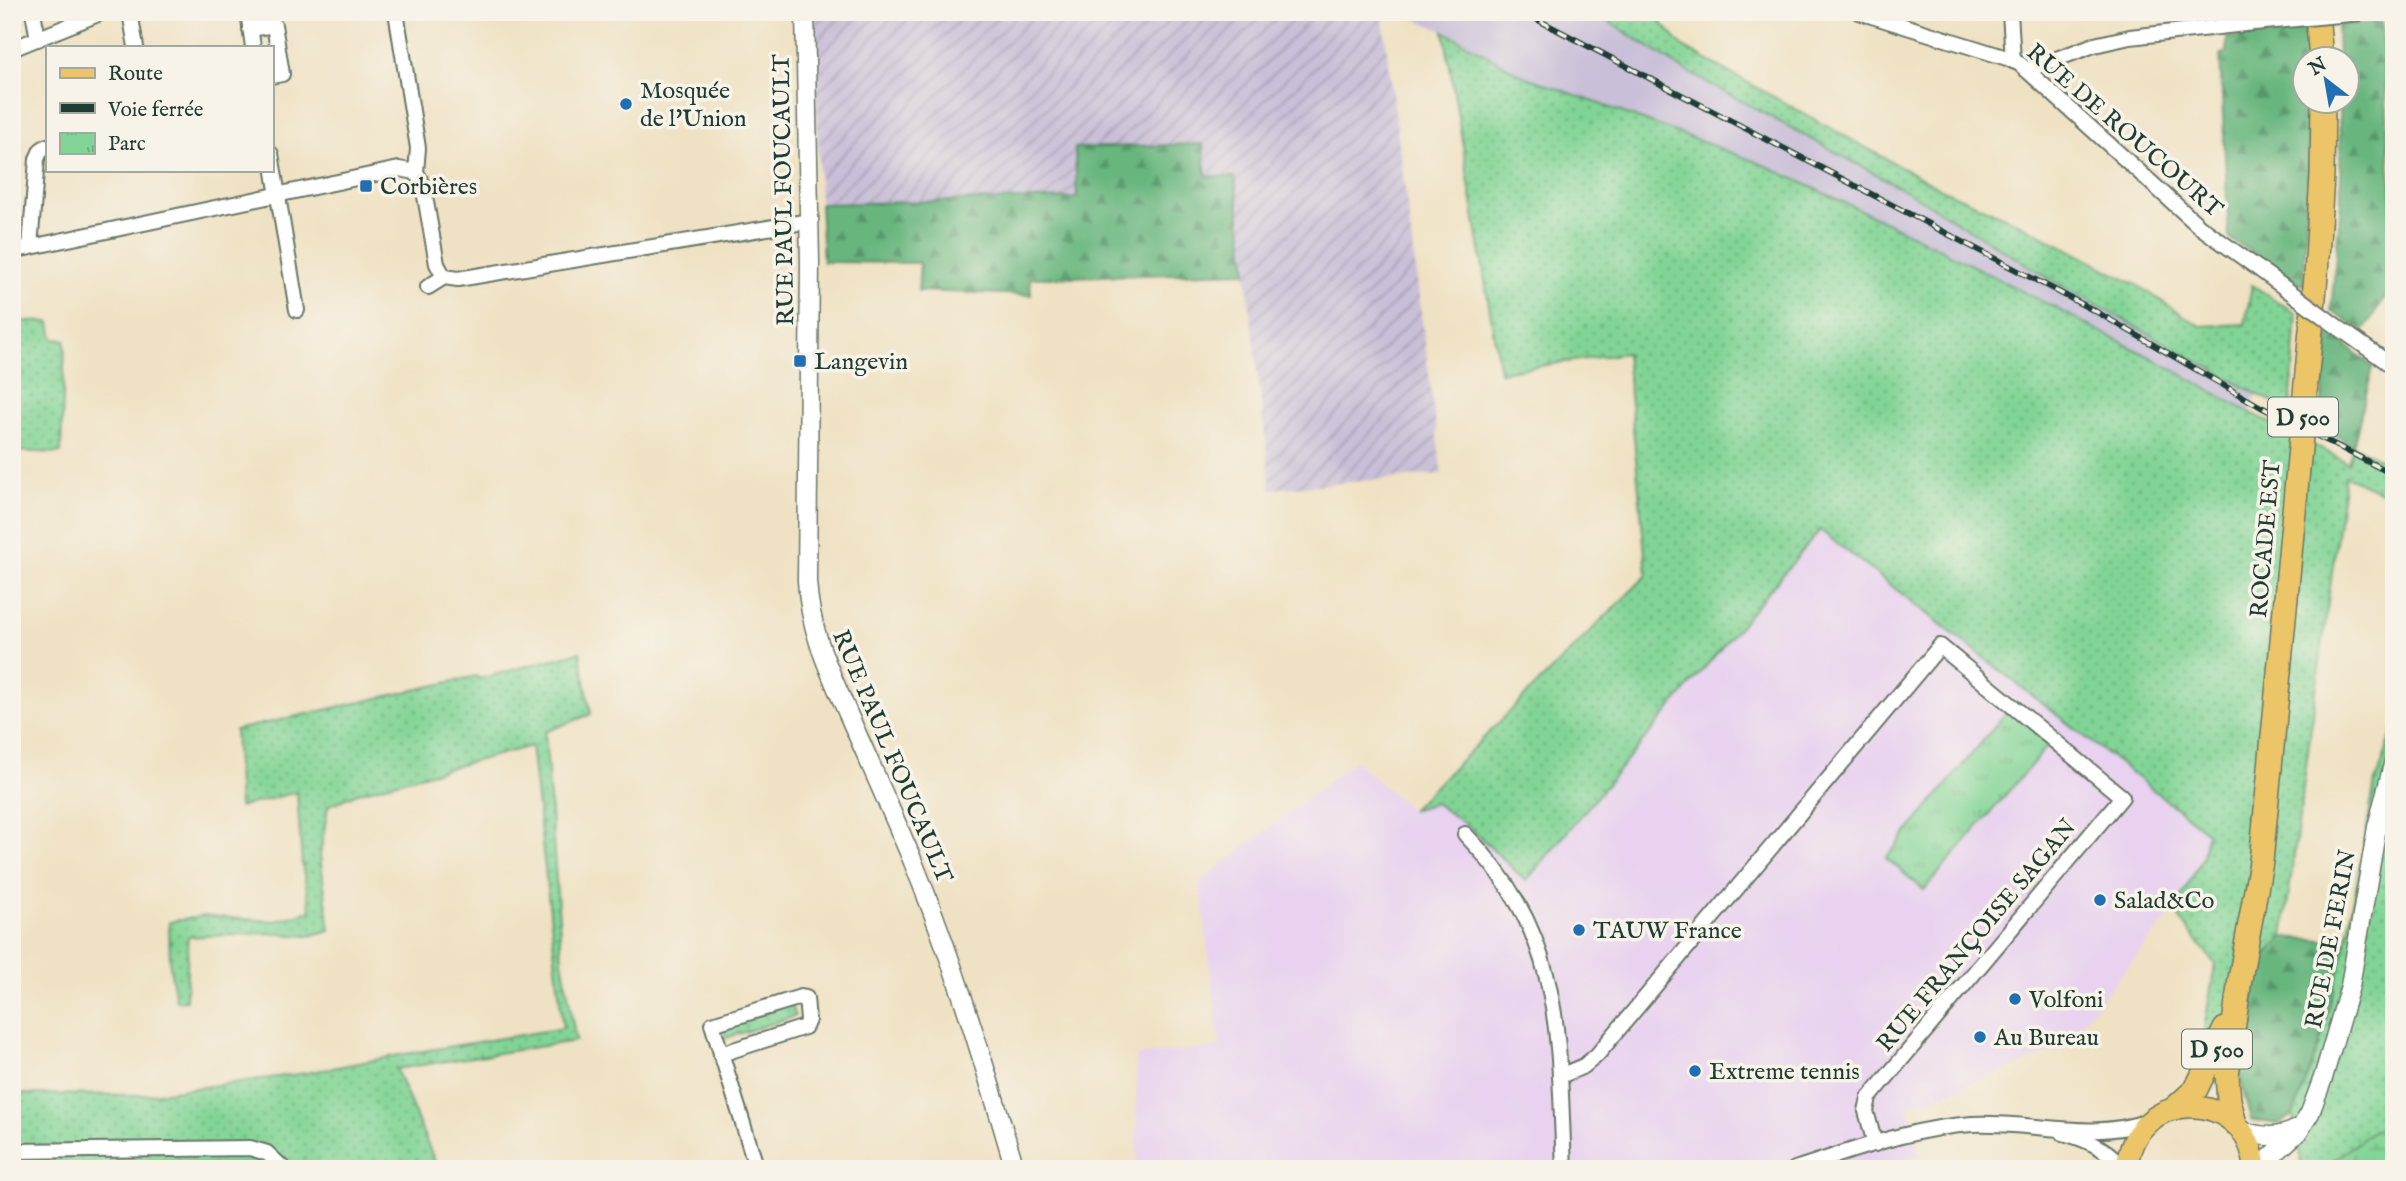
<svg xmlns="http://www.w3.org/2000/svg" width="2406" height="1181" viewBox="0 0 2406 1181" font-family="'IM FELL English',serif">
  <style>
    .built { fill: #e8d2ef }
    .industrial { fill: url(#industrial-furrows) }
    .railway { fill: #c9bfd8 }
    .grass { fill: url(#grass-dots); stroke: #508864; stroke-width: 2 }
    .forest { fill: url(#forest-firs); stroke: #447a59; stroke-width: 2 }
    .wetland { fill: url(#wetland-marsh); stroke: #508864; stroke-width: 2 }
    .park { fill: url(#park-tufts); stroke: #508864; stroke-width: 2 }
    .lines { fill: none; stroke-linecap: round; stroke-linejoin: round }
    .minor-casing { stroke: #687666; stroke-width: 18 }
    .tertiary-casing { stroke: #687666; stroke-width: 21 }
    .primary-casing { stroke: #687666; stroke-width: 24 }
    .trunk-casing { stroke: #687666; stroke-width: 26 }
    .minor { stroke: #fff; stroke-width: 14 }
    .tertiary { stroke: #fff; stroke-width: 18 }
    .primary { stroke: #ecc569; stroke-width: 21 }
    .trunk { stroke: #ecc569; stroke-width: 23 }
    .rail-casing { stroke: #1f3d34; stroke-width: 6 }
    .rail { stroke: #f7f3e8; stroke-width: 3.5; stroke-dasharray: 10; stroke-linecap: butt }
    .minor-bridge-casing { stroke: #687666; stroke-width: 18; stroke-linecap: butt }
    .minor-bridge { stroke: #fff; stroke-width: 14 }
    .poi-dot { fill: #1f6fb2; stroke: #f7f3e8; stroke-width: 2.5 }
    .labels { text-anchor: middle; stroke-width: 7; stroke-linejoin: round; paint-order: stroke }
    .shield { fill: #f7f3e8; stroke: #60746a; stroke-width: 2 }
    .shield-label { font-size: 23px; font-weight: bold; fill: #1f3d34 }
    .poi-label { font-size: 24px; fill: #1f3d34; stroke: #f7f3e8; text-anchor: start }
    .street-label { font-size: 24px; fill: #1f3d34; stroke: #f7f3e8 }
  </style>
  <defs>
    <pattern id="industrial-furrows" width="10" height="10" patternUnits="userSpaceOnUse" patternTransform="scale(1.75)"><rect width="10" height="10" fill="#c9bfd8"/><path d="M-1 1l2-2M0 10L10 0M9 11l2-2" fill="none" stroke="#a39cb0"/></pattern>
    <pattern id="grass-dots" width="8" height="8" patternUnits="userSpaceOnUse" patternTransform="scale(1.75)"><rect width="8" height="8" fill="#81d495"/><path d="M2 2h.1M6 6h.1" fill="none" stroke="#69ad7a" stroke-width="1.8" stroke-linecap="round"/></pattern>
    <pattern id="forest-firs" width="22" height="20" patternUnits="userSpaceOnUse" patternTransform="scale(1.75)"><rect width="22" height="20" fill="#68b67e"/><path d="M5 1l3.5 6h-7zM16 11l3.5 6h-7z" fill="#559568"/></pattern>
    <pattern id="wetland-marsh" width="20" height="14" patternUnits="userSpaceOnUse" patternTransform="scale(1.75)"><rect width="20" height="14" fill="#81d495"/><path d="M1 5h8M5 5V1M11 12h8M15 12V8" fill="none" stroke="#69ad7a"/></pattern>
    <pattern id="park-tufts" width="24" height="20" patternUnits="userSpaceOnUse" patternTransform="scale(1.75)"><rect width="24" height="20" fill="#81d495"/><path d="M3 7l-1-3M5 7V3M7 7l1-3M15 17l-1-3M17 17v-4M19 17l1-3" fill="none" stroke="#69ad7a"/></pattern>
  </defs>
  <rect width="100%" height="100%" fill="#f7f3e8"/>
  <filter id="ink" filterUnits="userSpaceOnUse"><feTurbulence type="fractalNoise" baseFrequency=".0143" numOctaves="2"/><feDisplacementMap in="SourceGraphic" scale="14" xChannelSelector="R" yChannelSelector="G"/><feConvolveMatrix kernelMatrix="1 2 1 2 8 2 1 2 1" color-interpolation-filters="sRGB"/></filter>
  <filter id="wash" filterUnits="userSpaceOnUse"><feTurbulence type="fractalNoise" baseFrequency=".00686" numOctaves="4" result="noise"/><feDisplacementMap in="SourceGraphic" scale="28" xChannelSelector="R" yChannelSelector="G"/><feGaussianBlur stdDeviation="1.57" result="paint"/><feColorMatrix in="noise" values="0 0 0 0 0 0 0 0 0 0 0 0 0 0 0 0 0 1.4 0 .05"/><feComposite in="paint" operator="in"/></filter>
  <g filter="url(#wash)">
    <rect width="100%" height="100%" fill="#efe1c3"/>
    <polygon class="built" points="1820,530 2207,832 2203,857 2174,911 2059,1050 1909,1107 1919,1156 1873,1169 1137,1169 1136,1056 1220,1047 1200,882 1355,761 1411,810 1435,803 1469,827 1526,881"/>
    <polygon class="industrial" points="813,12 1382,12 1442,474 1271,489 1235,177 1206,176 1077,198 820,204"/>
    <polygon class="railway" points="1399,12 1594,12 1684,70 1905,190 2057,283 2257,394 2250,413 2156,360 1909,233 1767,166 1524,76 1444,31"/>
    <g class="grass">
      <polygon points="1594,12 1652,12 1683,47 1941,189 2018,223 2137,285 2200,326 2245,324 2252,285 2297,314 2290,410 2257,394 2057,283 1905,190 1684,70"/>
      <polygon points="1444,31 1524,76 1767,166 1909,233 2156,360 2238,406 2348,463 2353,446 2394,465 2394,498 2345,476 2283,937 2259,963 2240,1078 2199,1060 2215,964 2174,911 2203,857 2207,832 1820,530 1526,881 1469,827 1435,803 1411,810 1647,575 1626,353 1500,372"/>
      <polygon points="12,321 50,322 53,339 65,340 61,453 12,451"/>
      <polygon points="580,652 591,714 545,732 562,960 576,1041 396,1069 438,1169 12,1169 12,1094 143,1095 306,1073 405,1054 563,1028 531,746 360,792 328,806 320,855 330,930 309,936 268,933 188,937 186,1000 176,1001 170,967 169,922 203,916 275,921 311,911 302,865 297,792 239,807 235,730 477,676 478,679"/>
      <polygon points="2394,728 2394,1135 2373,1130 2324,1169 2303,1169 2293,1115 2319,1046 2346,942 2374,788"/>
      <polygon points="791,1003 795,1016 726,1038 722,1025"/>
    </g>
    <g class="forest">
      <polygon points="2382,22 2394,239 2394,279 2390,290 2363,331 2331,311 2341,200 2339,102 2346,102 2346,60 2338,59 2337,25"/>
      <polygon points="2307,28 2304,102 2308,102 2309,147 2304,286 2229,238 2220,56 2227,53 2227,38"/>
      <polygon points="1203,144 1206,176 1235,177 1247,272 1030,278 1031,295 918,291 920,263 823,262 820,204 1077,198 1075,148"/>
      <polygon points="2329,332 2373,367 2353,446 2319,425"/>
      <polygon points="2283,937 2346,942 2319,1046 2293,1115 2278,1124 2251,1120 2240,1078 2259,963"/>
    </g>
    <polygon class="wetland" points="2373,1130 2394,1135 2394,1169 2324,1169"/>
    <polygon class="park" points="2009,709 2050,743 1924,890 1886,858"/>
  </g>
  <g filter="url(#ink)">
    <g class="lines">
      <g class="minor-casing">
        <g id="minor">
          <polyline points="33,12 38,39"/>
          <polyline points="130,12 136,47"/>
          <polyline points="248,12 253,47"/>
          <polyline points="396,12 418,148 416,172 423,185 437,264 444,277"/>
          <polyline points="1859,12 2007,58 2020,64 2199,226 2259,269"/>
          <polyline points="2010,12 2013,61"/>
          <polyline points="250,29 274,25 282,74 271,76"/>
          <polyline points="12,49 103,12"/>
          <polyline points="2027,70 2094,45 2130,37 2254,23"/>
          <polyline points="271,154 297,310"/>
          <polyline points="30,247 37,159 41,150 47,146"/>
          <polyline points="12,251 399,169 416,172"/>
          <polyline points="428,287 444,277 458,279 810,221"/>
          <polyline points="2339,328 2394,367"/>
          <path d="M 1465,834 C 1565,936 1558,1037 1564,1169"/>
          <polyline points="721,1054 805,1027 808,1020 806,998 801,997 712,1024 757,1169"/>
          <polyline points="1560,1076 1584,1066 1597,1055 1940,646 2122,797 1869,1098 1866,1111 1875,1144"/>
          <path d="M 2063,1133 C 2086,1139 2110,1149 2123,1169"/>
          <polyline points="12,1151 250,1148 267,1153 284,1169"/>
          <path d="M 1795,1169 C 1852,1151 1911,1128 1972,1124 C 2030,1121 2092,1142 2148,1121"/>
        </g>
      </g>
      <g class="tertiary-casing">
        <g id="tertiary">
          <path d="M 805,12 L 810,262 L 807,581 C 810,632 829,670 849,716 C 870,763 891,810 911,857 C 953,959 984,1063 1015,1169"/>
          <path d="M 2241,1131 C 2262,1137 2280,1139 2299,1128"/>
          <polyline points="2258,1169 2299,1131 2310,1113 2323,1078 2350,986 2377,827 2394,761"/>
        </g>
      </g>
      <g class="primary-casing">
        <path id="primary" d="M 2127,1169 C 2132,1086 2249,1086 2255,1169"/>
      </g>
      <g class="trunk-casing">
        <g id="trunk">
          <polyline points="2317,12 2321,60"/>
          <polyline points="2175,1108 2196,1089 2225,1029"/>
          <polyline points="2235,1124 2229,1100 2227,1075 2240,979 2261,862 2274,726 2316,276 2322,175 2323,102"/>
        </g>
      </g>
      <use href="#minor" class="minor"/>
      <use href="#tertiary" class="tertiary"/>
      <use href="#primary" class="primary"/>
      <use href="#trunk" class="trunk"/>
      <g class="rail-casing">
        <polyline id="rail" points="1523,12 2095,311 2261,407 2394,475"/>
      </g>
      <use href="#rail" class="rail"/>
      <g class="minor-bridge-casing">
        <g id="minor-bridge">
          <polyline points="2254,23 2361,13"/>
          <polyline points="2259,269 2339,328"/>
        </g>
      </g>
      <use href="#minor-bridge" class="minor-bridge"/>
    </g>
  </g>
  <g class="poi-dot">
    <circle cx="626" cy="104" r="7"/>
    <rect x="359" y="179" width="14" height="14" rx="3.5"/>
    <rect x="793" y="354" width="14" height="14" rx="3.5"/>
    <circle cx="2100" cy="900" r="7"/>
    <circle cx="1579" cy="930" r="7"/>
    <circle cx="2015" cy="999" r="7"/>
    <circle cx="1980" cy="1037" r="7"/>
    <circle cx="1695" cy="1071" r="7"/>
  </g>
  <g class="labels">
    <g class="shield">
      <rect x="2268" y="397.5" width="70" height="39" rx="5"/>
      <rect x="2182" y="1029.5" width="70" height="39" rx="5"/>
    </g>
    <g class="shield-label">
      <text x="2303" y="425">D 500</text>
      <text x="2217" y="1057">D 500</text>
    </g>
    <g class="poi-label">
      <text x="640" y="98">Mosquée<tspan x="640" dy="28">de l'Union</tspan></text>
      <text x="380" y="194">Corbières</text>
      <text x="814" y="369">Langevin</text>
      <text x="2114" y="908">Salad&amp;Co</text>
      <text x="1593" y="938">TAUW France</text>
      <text x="2029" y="1007">Volfoni</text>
      <text x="1994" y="1045">Au Bureau</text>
      <text x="1709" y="1079">Extreme tennis</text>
    </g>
    <g class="street-label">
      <text transform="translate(2125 130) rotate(41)" y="8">RUE DE ROUCOURT</text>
      <text transform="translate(783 190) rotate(-91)" y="8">RUE PAUL FOUCAULT</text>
      <text transform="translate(2265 539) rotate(-85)" y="8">ROCADE EST</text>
      <text transform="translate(893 756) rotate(67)" y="8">RUE PAUL FOUCAULT</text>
      <text transform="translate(1976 935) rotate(-50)" y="8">RUE FRANÇOISE SAGAN</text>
      <text transform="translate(2330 939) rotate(-79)" y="8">RUE DE FERIN</text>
    </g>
  </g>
  <rect width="2406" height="1181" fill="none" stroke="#f7f3e8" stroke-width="42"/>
  <rect x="46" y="46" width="228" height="126" fill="#f7f3e8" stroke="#a1aaa0" stroke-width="2"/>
  <rect x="60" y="68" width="35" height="10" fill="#ecc569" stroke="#a1aaa0" stroke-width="2"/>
  <text x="108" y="80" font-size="21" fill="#1f3d34">Route</text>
  <rect x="60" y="103" width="35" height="10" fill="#1f3d34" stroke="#a1aaa0" stroke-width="2"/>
  <text x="108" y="116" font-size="21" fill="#1f3d34">Voie ferrée</text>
  <rect x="60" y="133" width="35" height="21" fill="url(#park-tufts)" stroke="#a1aaa0" stroke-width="2"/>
  <text x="108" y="150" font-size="21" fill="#1f3d34">Parc</text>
  <g transform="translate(2326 80) rotate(329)"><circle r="33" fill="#f7f3e8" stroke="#a1aaa0" stroke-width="2"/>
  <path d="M0-5L12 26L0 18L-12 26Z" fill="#1f6fb2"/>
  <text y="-10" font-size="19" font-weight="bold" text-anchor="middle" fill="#1f3d34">N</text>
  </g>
</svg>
